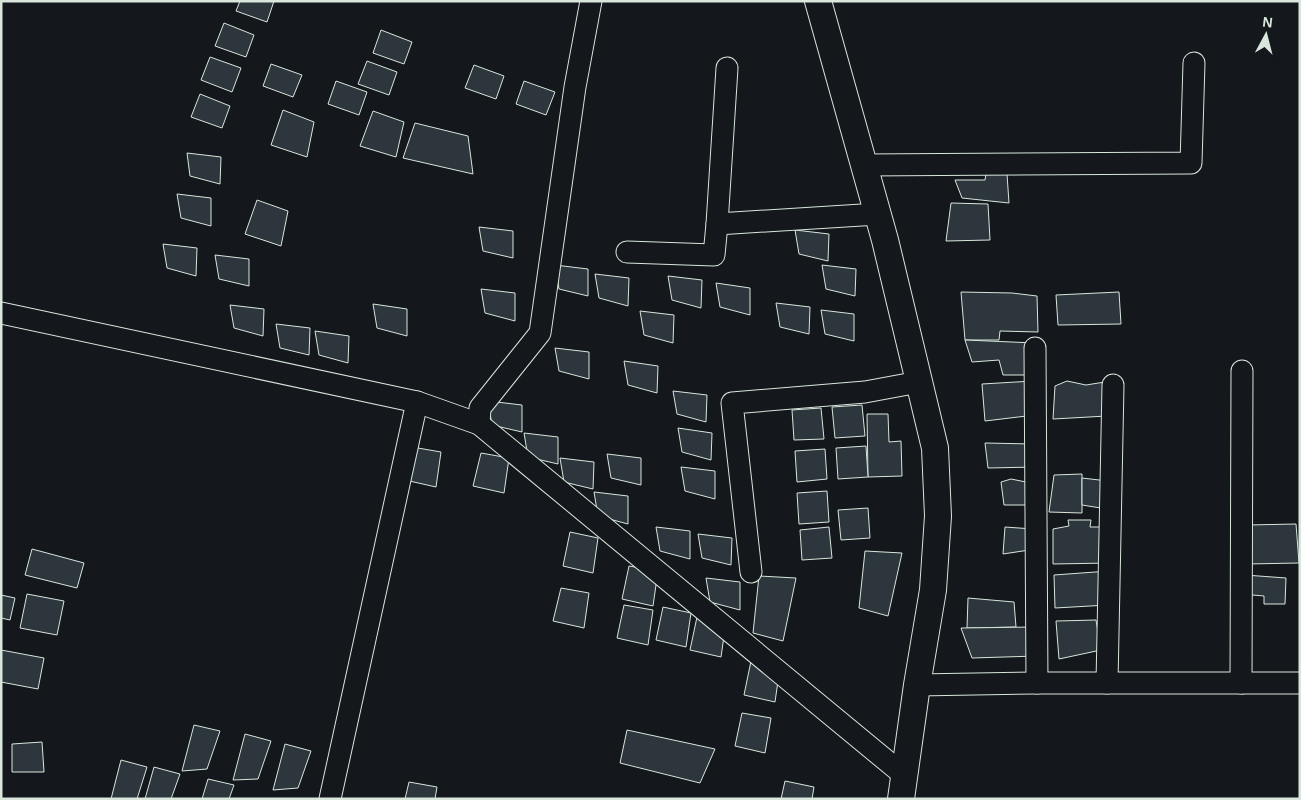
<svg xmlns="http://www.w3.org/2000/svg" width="1301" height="800" viewBox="0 0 1301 800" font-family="Helvetica,sans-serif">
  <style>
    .building { fill: #2c363c; stroke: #d8e6dc }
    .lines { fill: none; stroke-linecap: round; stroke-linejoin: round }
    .minor-casing { stroke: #d8e6dc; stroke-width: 23 }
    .tertiary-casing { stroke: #d8e6dc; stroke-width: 28 }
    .minor { stroke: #14181c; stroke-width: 21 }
    .tertiary { stroke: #14181c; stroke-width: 26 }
  </style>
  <rect width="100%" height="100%" fill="#14181c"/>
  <g class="building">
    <polygon points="240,1 274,1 267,22 236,11"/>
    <polygon points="224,23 254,35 246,57 215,46"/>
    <polygon points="381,30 412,42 404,64 373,53"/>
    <polygon points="210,57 241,68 232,92 201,80"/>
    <polygon points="367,61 397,72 389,95 358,84"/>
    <polygon points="271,64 302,75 293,97 263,86"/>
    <polygon points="474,65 504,76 496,99 465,88"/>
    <polygon points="336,81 367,92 359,115 328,104"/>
    <polygon points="524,81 555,92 546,115 516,104"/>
    <polygon points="200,94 230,106 222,128 191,117"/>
    <polygon points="283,110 314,122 307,157 271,145"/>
    <polygon points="373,111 404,122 396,157 360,146"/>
    <polygon points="415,123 468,136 473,174 403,158"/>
    <polygon points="187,153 221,157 220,184 190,176"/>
    <polygon points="986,174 1007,174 1009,203 962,198 955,180 985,180"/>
    <polygon points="177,194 211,198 211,226 181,218"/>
    <polygon points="257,200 288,211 281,246 245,234"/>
    <polygon points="951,203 988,204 990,240 946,241"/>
    <polygon points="479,227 513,231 513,258 483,251"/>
    <polygon points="795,230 829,234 828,261 799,254"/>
    <polygon points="163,244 197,248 196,276 167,268"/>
    <polygon points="215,255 249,259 249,286 219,279"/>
    <polygon points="555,265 588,269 588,296 559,289"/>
    <polygon points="822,265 856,269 855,296 826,289"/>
    <polygon points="595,274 629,278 628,306 599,298"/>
    <polygon points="668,276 702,280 701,308 672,300"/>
    <polygon points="716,283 750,288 750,315 720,307"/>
    <polygon points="481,289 515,293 515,321 485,313"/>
    <polygon points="961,292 1012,293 1037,296 1038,332 1000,331 999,340 965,340"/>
    <polygon points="1119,292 1121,324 1058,325 1056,295"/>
    <polygon points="776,303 810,307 809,334 780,327"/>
    <polygon points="373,304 407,309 407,336 377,328"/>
    <polygon points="230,305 264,309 263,336 234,328"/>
    <polygon points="821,310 854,314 854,341 825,334"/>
    <polygon points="640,311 674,315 673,343 644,335"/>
    <polygon points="276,324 310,328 309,355 280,348"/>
    <polygon points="315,331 349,336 348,363 319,355"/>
    <polygon points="965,340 1035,343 1035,375 1003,375 999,360 972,362"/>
    <polygon points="555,348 589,352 589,379 559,371"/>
    <polygon points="624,361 658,366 657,393 628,385"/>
    <polygon points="1033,381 1035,415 985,421 982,384"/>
    <polygon points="1067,381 1086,385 1111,381 1107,416 1053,419 1055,386"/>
    <polygon points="673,391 707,395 706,422 677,414"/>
    <polygon points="488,401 522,405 522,432 492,425"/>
    <polygon points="862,405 865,436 835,438 832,407"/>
    <polygon points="821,408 824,439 794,440 792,410"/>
    <polygon points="867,414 888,414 889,442 901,441 902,476 868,477"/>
    <polygon points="678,428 712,433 711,460 682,452"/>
    <polygon points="524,433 558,437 558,464 528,457"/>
    <polygon points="985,443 1032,444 1036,467 988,468"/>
    <polygon points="866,446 868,477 838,479 836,448"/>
    <polygon points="412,447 441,452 436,487 405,480"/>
    <polygon points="825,449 827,479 797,482 795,451"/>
    <polygon points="481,453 509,458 504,493 473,486"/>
    <polygon points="607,454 641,458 641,485 611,478"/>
    <polygon points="560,458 594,462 593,489 564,482"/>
    <polygon points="681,467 715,471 715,499 685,491"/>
    <polygon points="1082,474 1082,513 1049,512 1054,475"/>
    <polygon points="1082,478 1108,481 1107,509 1082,505"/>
    <polygon points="1011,479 1036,484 1036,505 1004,505 1001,482"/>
    <polygon points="827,491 829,522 799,524 797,493"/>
    <polygon points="594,492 628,496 628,524 598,516"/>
    <polygon points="868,508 870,538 841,540 838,510"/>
    <polygon points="1068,520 1091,520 1090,527 1106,527 1109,563 1053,564 1053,529 1069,526"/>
    <polygon points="1296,524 1299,563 1247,564 1248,525"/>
    <polygon points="656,527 690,531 690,559 660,551"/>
    <polygon points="829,527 832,558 802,560 800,530"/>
    <polygon points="1005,527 1033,529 1036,549 1003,554"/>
    <polygon points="570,532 598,538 593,573 563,566"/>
    <polygon points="698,534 732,538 731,565 702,558"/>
    <polygon points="32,549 84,563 77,588 25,575"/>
    <polygon points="865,551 902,553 888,616 859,608"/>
    <polygon points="629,566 658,571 653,606 622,599"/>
    <polygon points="1109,571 1108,605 1055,608 1054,575"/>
    <polygon points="1245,575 1286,578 1285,604 1264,604 1264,596 1241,594"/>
    <polygon points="759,576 796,578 783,641 753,633"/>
    <polygon points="706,578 740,582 740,610 710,602"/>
    <polygon points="561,588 589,593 584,628 553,621"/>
    <polygon points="27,594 64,601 57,635 20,628"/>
    <polygon points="1,595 15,598 10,620 1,618"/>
    <polygon points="968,598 1014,602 1016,627 967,628"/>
    <polygon points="624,605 653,610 648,645 617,638"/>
    <polygon points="663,607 691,613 686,647 656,640"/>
    <polygon points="697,617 726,622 721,657 690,650"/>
    <polygon points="1096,620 1101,650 1059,659 1056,621"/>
    <polygon points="1033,627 1037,656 972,658 961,628"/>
    <polygon points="1,650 44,658 38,689 1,682"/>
    <polygon points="751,661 780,667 775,702 744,695"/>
    <polygon points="742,713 771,718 765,753 735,746"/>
    <polygon points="194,725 220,731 207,769 182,771"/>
    <polygon points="627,730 715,749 700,783 620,763"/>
    <polygon points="245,734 271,741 258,779 233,780"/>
    <polygon points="42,742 44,772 12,772 12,744"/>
    <polygon points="285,744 311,751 298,788 273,790"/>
    <polygon points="121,760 147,767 137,799 111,799"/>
    <polygon points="154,767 180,774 171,799 145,799"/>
    <polygon points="208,779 234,785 229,799 202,799"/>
    <polygon points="785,781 814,787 812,799 781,799"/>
    <polygon points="409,782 437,787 435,799 405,799"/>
  </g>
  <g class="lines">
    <g class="minor-casing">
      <g id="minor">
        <polyline points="864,165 1191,163 1194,63"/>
        <polyline points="717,224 727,68"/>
        <polyline points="627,252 714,255 717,224 878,214"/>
        <polyline points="1,313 417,402 479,424 905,776"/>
        <polyline points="1035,348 1037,683"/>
        <polyline points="479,424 480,408 540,333 575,87 591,1"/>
        <polyline points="751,572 732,403 865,392 919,382"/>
        <polyline points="1107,683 1113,385"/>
        <polyline points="1241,683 1242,371"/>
        <polyline points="917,685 1037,683 1300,683"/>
        <polyline points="330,799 417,402"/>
      </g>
    </g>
    <g class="tertiary-casing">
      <polyline id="tertiary" points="818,1 885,240 935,448 938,516 933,590 917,685 901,799"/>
    </g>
    <use href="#minor" class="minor"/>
    <use href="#tertiary" class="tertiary"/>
  </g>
  <rect width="1301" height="800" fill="none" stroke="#d8e6dc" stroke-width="5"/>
  <g transform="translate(1266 35) rotate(7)" stroke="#14181c" stroke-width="4" paint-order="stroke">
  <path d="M0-4L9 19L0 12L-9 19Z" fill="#d8e6dc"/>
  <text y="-8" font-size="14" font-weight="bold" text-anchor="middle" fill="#d8e6dc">N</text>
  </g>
</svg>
